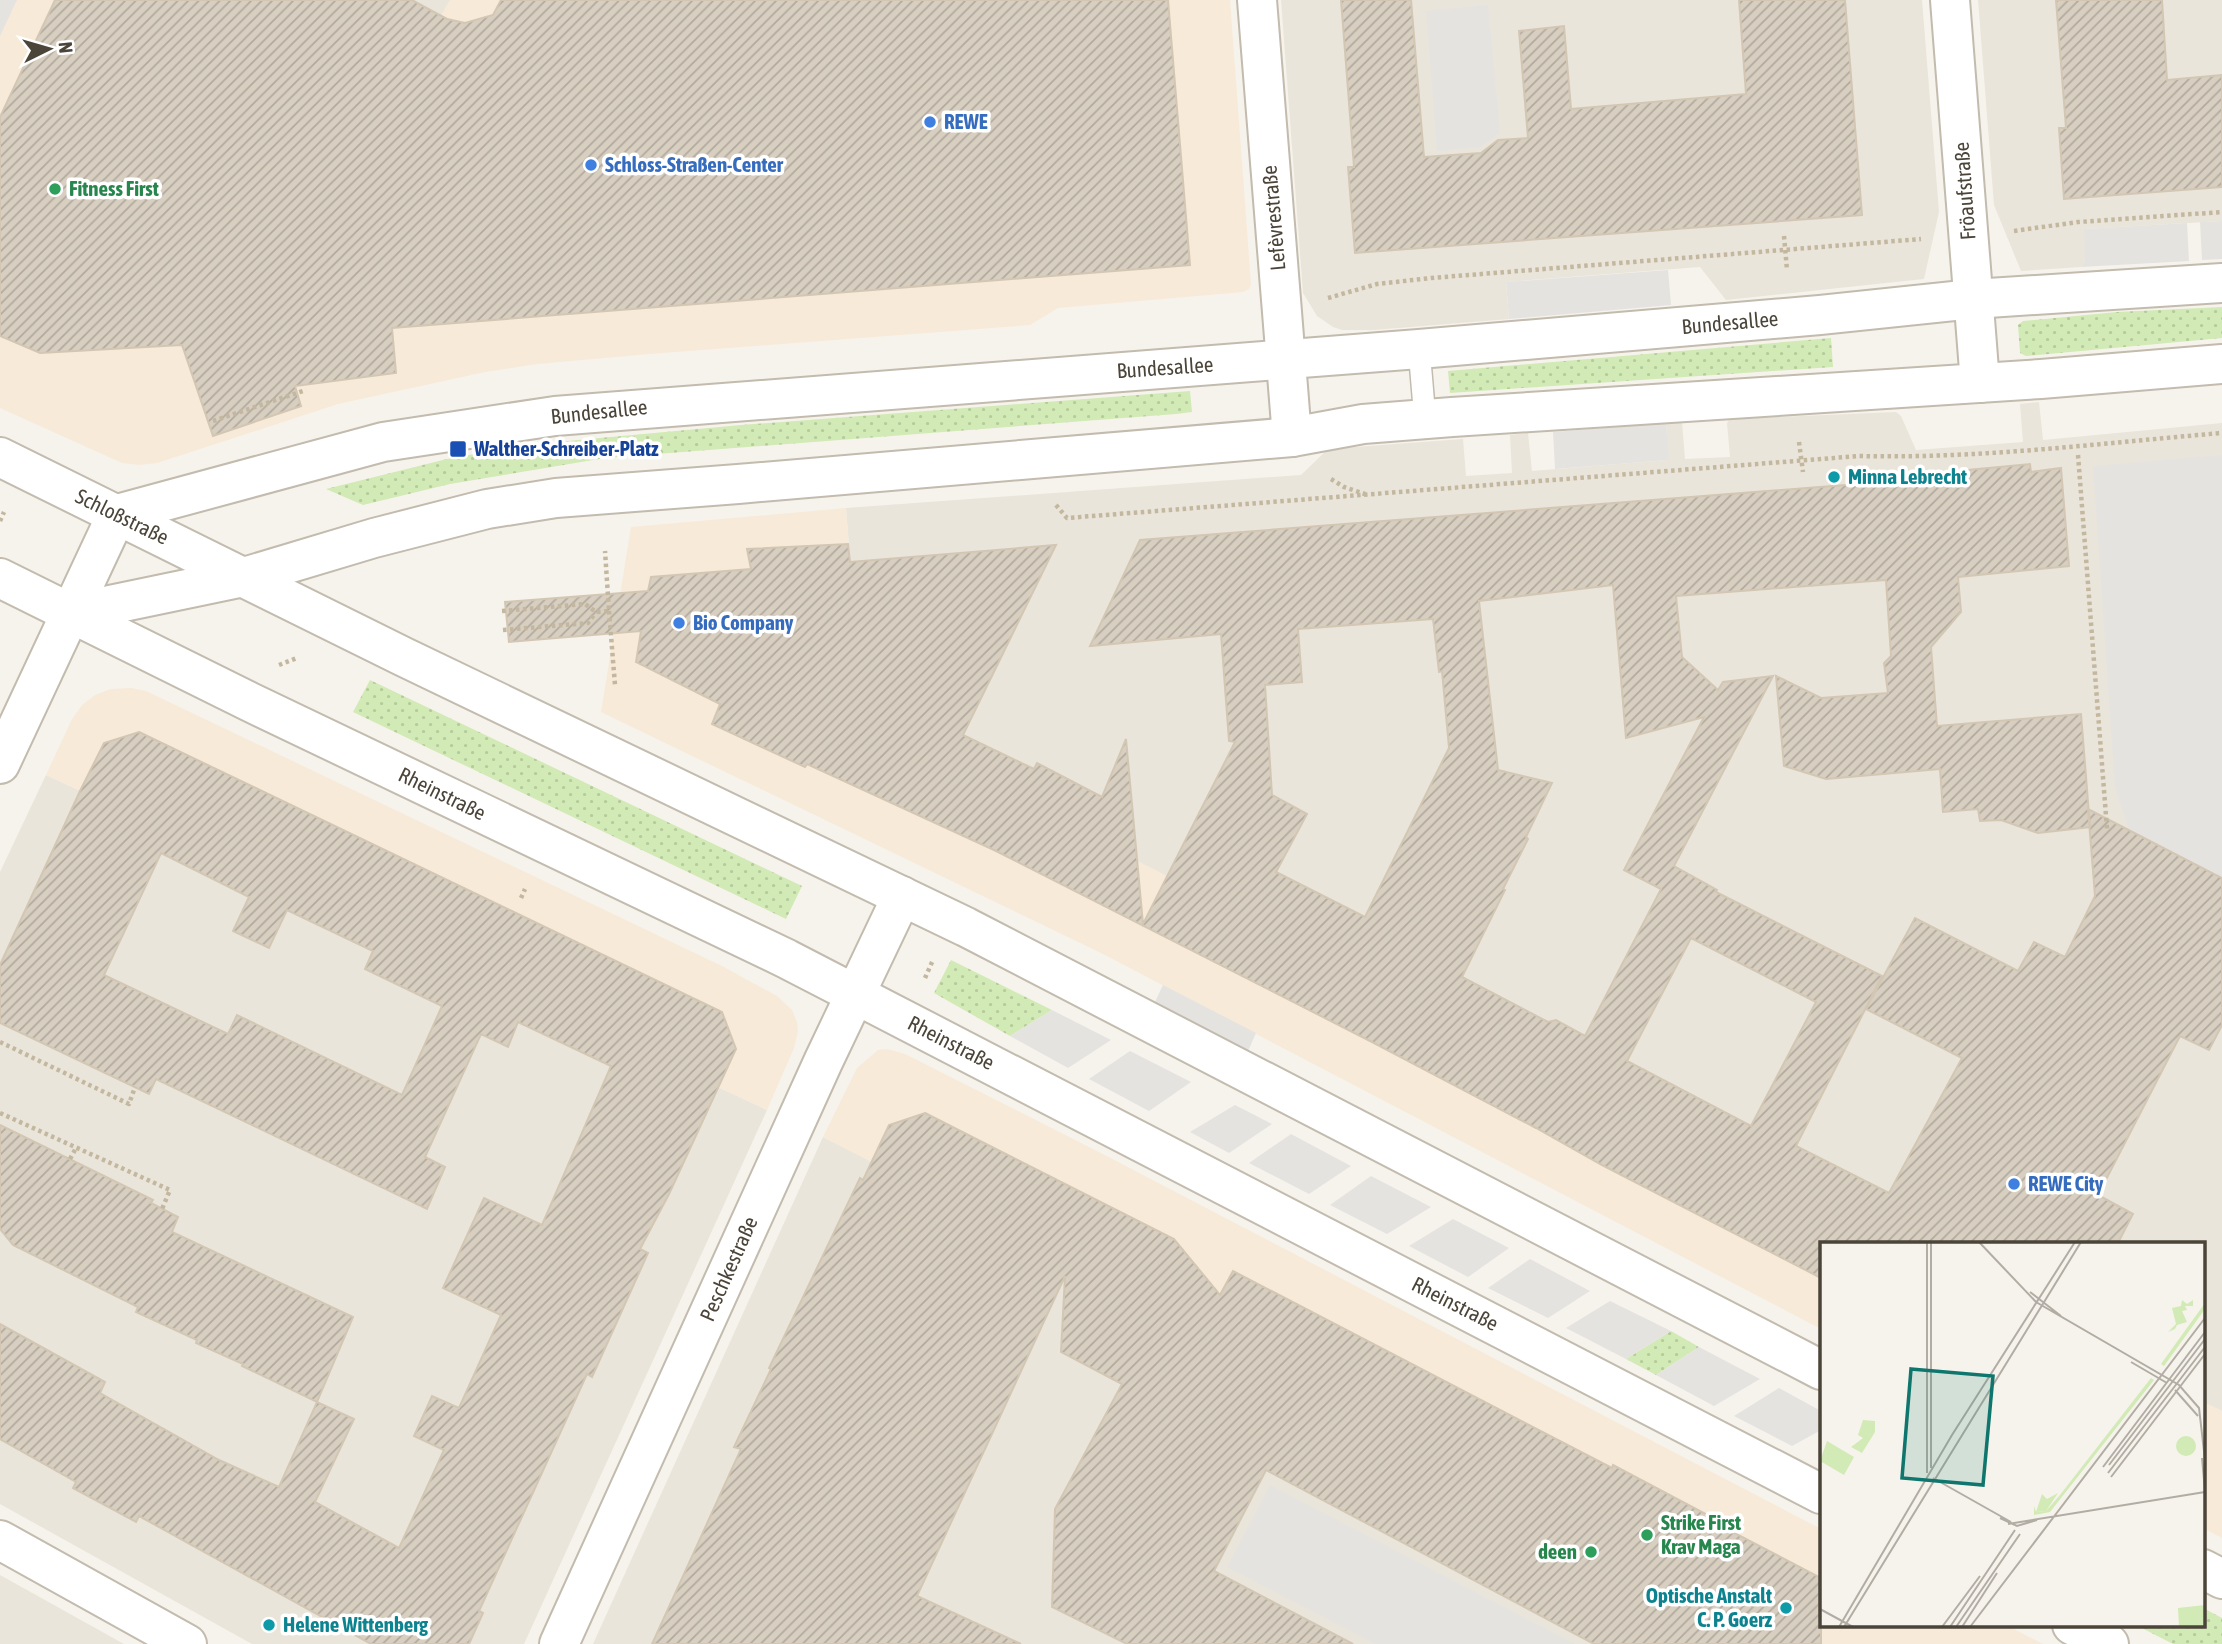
<svg xmlns="http://www.w3.org/2000/svg" width="2222" height="1644" viewBox="0 0 2222 1644" font-family="'Asap Condensed',sans-serif">
  <style>
    .residential { fill: #eae5da }
    .commercial { fill: #f7ead8 }
    .grass { fill: url(#grass-dots) }
    .parking { fill: #e5e3e0 }
    .building { fill: url(#building-hatch); stroke: #d3c7b4; stroke-width: 2; fill-rule: evenodd }
    .lines { fill: none; stroke-linecap: round; stroke-linejoin: round }
    .service-casing { stroke: #c2bbae; stroke-width: 24 }
    .minor-casing { stroke: #c2bbae; stroke-width: 42 }
    .tertiary-casing { stroke: #c2bbae; stroke-width: 42 }
    .path { stroke: #c4b79f; stroke-width: 4.5; stroke-dasharray: 3.5 3.5; stroke-linecap: butt }
    .service { stroke: #fff; stroke-width: 21 }
    .minor { stroke: #fff; stroke-width: 38 }
    .tertiary { stroke: #fff; stroke-width: 38 }
    .shop-dot { fill: #3f7fe0; stroke: #fff; stroke-width: 2.5 }
    .leisure-dot { fill: #2e9e5b; stroke: #fff; stroke-width: 2.5 }
    .transit-dot { fill: #1a4fb4; stroke: #fff; stroke-width: 2.5 }
    .culture-dot { fill: #0f9aa8; stroke: #fff; stroke-width: 2.5 }
    .labels { text-anchor: middle; stroke-width: 7; stroke-linejoin: round; paint-order: stroke }
    .shop-label { font-size: 21px; font-weight: bold; fill: #366cbe; stroke: #fff; text-anchor: start }
    .leisure-label { font-size: 21px; font-weight: bold; fill: #27864d; stroke: #fff; text-anchor: start }
    .street-label { font-size: 21px; fill: #4b4439; stroke: #fff }
    .transit-label { font-size: 21px; font-weight: bold; fill: #164399; stroke: #fff; text-anchor: start }
    .culture-label { font-size: 21px; font-weight: bold; fill: #0d838f; stroke: #fff; text-anchor: start }
    .inset-road { fill: none; stroke: #b2ada4; stroke-width: 2 }
    .view { fill: #0f766e; fill-opacity: 0.15; stroke: #0f766e; stroke-width: 3.5 }
    .inset-edge { fill: none; stroke: #4b4439; stroke-width: 3.5 }
  </style>
  <defs>
    <pattern id="grass-dots" width="8" height="8" patternUnits="userSpaceOnUse" patternTransform="scale(1.75)"><rect width="8" height="8" fill="#d2eab5"/><path d="M2 2h.1M6 6h.1" fill="none" stroke="#b6ca9c" stroke-width="1.8" stroke-linecap="round"/></pattern>
    <pattern id="building-hatch" width="6" height="6" patternUnits="userSpaceOnUse" patternTransform="scale(1.75)"><rect width="6" height="6" fill="#d8cfc1"/><path d="M-1 1l2-2M0 6l6-6M5 7l2-2" fill="none" stroke="#b1aa9e"/></pattern>
  </defs>
  <rect width="100%" height="100%" fill="#f6f3ec"/>
  <g class="residential">
    <polygon points="412,0 451,0 442,16"/>
    <polygon points="1281,0 1922,0 1939,212 1924,279 1726,300 1700,267 1506,282 1509,319 1374,330 1342,330 1333,327 1317,316 1303,293"/>
    <polygon points="1978,0 2222,0 2222,221 2085,229 2085,260 2081,267 2021,271 1994,205"/>
    <polygon points="2039,402 2043,440 2222,423 2222,1411 2203,1402 2203,1243 1890,1243 863,724 846,508 1301,475 1328,449 1463,439 1466,476 1512,473 1510,435 1528,433 1532,471 1668,460 1666,423 1682,422 1685,459 1730,457 1727,423 1730,419 1896,412 1901,416 1916,450 2023,442 2020,404"/>
    <polygon points="46,775 767,1110 524,1644 252,1644 0,1504 0,872"/>
    <polygon points="823,1137 1064,1260 1807,1644 593,1644"/>
    <polygon points="0,1575 124,1644 0,1644"/>
  </g>
  <g class="commercial">
    <polygon points="0,0 412,0 441,15 450,0 1230,0 1251,285 1249,289 1243,292 1058,308 1030,325 649,354 537,364 485,372 338,404 157,463 139,465 122,463 0,408"/>
    <polygon points="846,508 858,669 1114,849 1891,1243 1821,1243 1821,1329 1103,954 601,712 631,527"/>
    <polygon points="131,688 146,691 724,967 777,996 792,1010 797,1022 798,1031 794,1048 767,1110 46,775 71,721 82,705 95,695 111,689"/>
    <polygon points="887,1049 905,1054 1099,1152 1821,1529 1821,1625 2006,1625 2043,1644 1807,1644 823,1137 857,1068 878,1050"/>
    <polygon points="2203,1402 2222,1411 2222,1538 2203,1528"/>
  </g>
  <g class="grass">
    <polygon points="2222,307 2222,338 2026,356 2020,353 2018,325 2023,321 2117,312"/>
    <polygon points="1831,338 1833,367 1450,393 1448,371"/>
    <polygon points="1190,391 1192,412 1176,414 605,458 450,484 363,505 326,489 447,459 524,445 741,425"/>
    <polygon points="370,680 802,886 786,919 353,712"/>
    <polygon points="951,960 1052,1010 1010,1036 934,993"/>
    <polygon points="1671,1331 1699,1347 1656,1375 1626,1359"/>
    <polygon points="2203,1608 2222,1618 2222,1644 2173,1644 2136,1625 2203,1625"/>
  </g>
  <g class="parking">
    <polygon points="0,0 17,0 0,36"/>
    <polygon points="1488,5 1500,133 1480,147 1437,151 1426,11"/>
    <polygon points="2222,221 2222,259 2202,260 2200,222"/>
    <polygon points="2187,223 2189,261 2081,267 2085,260 2084,229"/>
    <polygon points="1668,270 1671,305 1509,319 1506,282"/>
    <polygon points="1666,423 1669,460 1555,469 1553,432"/>
    <polygon points="2222,455 2222,878 2129,830 2115,788 2093,466"/>
    <polygon points="1163,985 1256,1033 1248,1051 1154,1004"/>
    <polygon points="1052,1010 1111,1040 1068,1068 1010,1036"/>
    <polygon points="1130,1051 1191,1082 1149,1111 1089,1079"/>
    <polygon points="1235,1105 1272,1124 1229,1153 1190,1132"/>
    <polygon points="1291,1134 1351,1166 1309,1194 1249,1163"/>
    <polygon points="1371,1176 1431,1207 1387,1234 1330,1205"/>
    <polygon points="1453,1219 1509,1248 1468,1277 1409,1246"/>
    <polygon points="1530,1259 1590,1291 1548,1318 1488,1288"/>
    <polygon points="1610,1301 1671,1331 1626,1359 1566,1328"/>
    <polygon points="1699,1347 1760,1379 1714,1406 1656,1375"/>
    <polygon points="1779,1388 1821,1411 1821,1430 1792,1446 1734,1416"/>
    <polygon points="1270,1485 1575,1644 1375,1644 1227,1567"/>
  </g>
  <g class="building">
    <polygon points="55,0 412,0 447,19 465,23 493,15 501,0 1168,0 1190,265 392,328 396,373 295,386 301,406 213,436 182,345 40,353 0,336 0,117"/>
    <polygon points="1341,0 1411,0 1424,157 1481,153 1498,140 1528,138 1519,31 1564,26 1571,109 1746,94 1739,0 1845,0 1862,215 1355,253 1348,167 1354,167"/>
    <polygon points="2056,0 2162,0 2167,80 2222,75 2222,187 2064,199 2059,128 2066,128"/>
    <path d="M 2030,464 L 2031,472 L 2061,468 L 2069,566 L 1958,577 L 1961,612 L 1931,647 L 1937,726 L 2081,714 L 2090,827 L 2038,833 L 2001,820 L 1980,821 L 1978,809 L 1943,812 L 1940,769 L 1826,779 L 1784,766 L 1776,676 L 1821,698 L 1888,693 L 1884,663 L 1891,656 L 1886,580 L 1676,596 L 1682,657 L 1718,690 L 1723,682 L 1773,676 L 1674,866 L 1717,890 L 1716,892 L 1882,976 L 1796,1146 L 1889,1193 L 1962,1058 L 1866,1009 L 1915,918 L 2018,971 L 2034,942 L 2065,957 L 2095,896 L 2088,809 L 2222,878 L 2222,1025 L 2209,1050 L 2180,1036 L 2098,1195 L 2133,1214 L 2118,1243 L 1821,1243 L 1821,1278 L 1602,1165 L 1536,1128 L 1372,1042 L 994,850 L 807,764 L 805,767 L 712,724 L 720,704 L 636,662 L 641,631 L 509,642 L 505,602 L 648,591 L 651,577 L 751,569 L 747,549 L 848,544 L 850,562 L 1056,545 L 963,735 L 1034,769 L 1037,763 L 1102,797 L 1126,739 L 1143,924 L 1235,742 L 1229,741 L 1221,634 L 1090,646 L 1140,540 L 1948,477 L 1947,472 ZM 1613,585 L 1626,738 L 1704,717 L 1624,870 L 1661,889 L 1585,1036 L 1556,1020 L 1548,1022 L 1462,977 L 1505,890 L 1503,889 L 1528,839 L 1526,837 L 1552,783 L 1498,770 L 1479,601 ZM 1433,619 L 1439,672 L 1442,671 L 1449,748 L 1365,917 L 1276,872 L 1307,814 L 1272,795 L 1265,685 L 1302,682 L 1298,629 ZM 1691,938 L 1816,1002 L 1751,1126 L 1627,1061 Z"/>
    <path d="M 139,732 L 722,1012 L 736,1049 L 669,1194 L 640,1249 L 648,1253 L 592,1377 L 587,1374 L 479,1611 L 483,1613 L 469,1644 L 371,1644 L 139,1516 L 136,1522 L 73,1488 L 76,1482 L 0,1439 L 0,1324 L 105,1382 L 100,1393 L 219,1460 L 279,1487 L 317,1402 L 354,1419 L 315,1502 L 399,1548 L 444,1450 L 414,1436 L 432,1396 L 459,1408 L 501,1315 L 443,1288 L 484,1198 L 542,1225 L 611,1066 L 518,1022 L 508,1047 L 481,1034 L 425,1157 L 445,1167 L 427,1209 L 156,1079 L 149,1094 L 0,1023 L 0,965 L 80,791 L 104,743 ZM 161,853 L 249,897 L 233,931 L 269,948 L 287,910 L 373,951 L 365,969 L 442,1006 L 402,1095 L 237,1015 L 228,1034 L 104,975 Z"/>
    <polygon points="925,1113 1174,1239 1220,1295 1233,1271 1612,1468 1613,1465 1721,1522 1719,1525 1821,1578 1821,1644 1594,1644 1266,1470 1214,1571 1353,1644 1127,1644 1052,1607 1055,1509 1122,1384 1061,1352 1065,1276 917,1596 1021,1644 652,1644 741,1449 734,1447 771,1369 769,1368 860,1178 863,1180 889,1125"/>
    <polygon points="0,1125 153,1200 151,1203 178,1217 172,1232 353,1317 317,1402 242,1366 243,1364 196,1343 197,1340 136,1312 138,1307 13,1245 0,1229"/>
  </g>
  <g class="lines">
    <g class="service-casing">
      <polyline id="service" points="1419,349 1425,419"/>
    </g>
    <g class="minor-casing">
      <g id="minor">
        <polyline points="1257,0 1292,437"/>
        <polyline points="1950,0 1980,383"/>
        <polyline points="0,1540 187,1644"/>
        <polyline points="559,1644 823,1062 902,896"/>
      </g>
    </g>
    <g class="tertiary-casing">
      <g id="tertiary">
        <polyline points="0,457 404,657 966,927 1821,1370"/>
        <polyline points="117,514 383,442 555,416 1419,349 1820,315 1973,299 2222,283"/>
        <polyline points="0,578 250,702 787,959 1821,1494"/>
        <polyline points="71,613 244,577 374,538 487,509 556,498 738,484 1292,437 1363,424 1452,417 2041,379 2222,364"/>
        <polyline points="0,764 117,514"/>
        <polyline points="2203,1569 2222,1579"/>
        <polyline points="2072,1625 2109,1644"/>
      </g>
    </g>
    <g class="path">
      <polyline points="2014,231 2078,222 2222,212"/>
      <polyline points="1784,236 1787,270"/>
      <polyline points="1328,298 1377,284 1431,278 1921,239"/>
      <polyline points="213,421 306,390"/>
      <polyline points="1799,442 1803,472"/>
      <polyline points="2078,455 2107,829"/>
      <polyline points="1331,479 1344,487 1365,494"/>
      <path d="M 1056,505 L 1067,518 L 1859,456 C 1981,459 2101,443 2222,433"/>
      <polyline points="0,521 4,512"/>
      <polyline points="502,611 585,604 596,612 609,611 605,551"/>
      <polyline points="609,611 615,685"/>
      <polyline points="503,630 588,623 596,612"/>
      <polyline points="279,665 297,658"/>
      <polyline points="521,898 525,889"/>
      <polyline points="925,978 933,960"/>
      <polyline points="0,1042 129,1104 135,1087"/>
      <polyline points="0,1113 170,1190 162,1209"/>
      <polyline points="70,1159 76,1148"/>
    </g>
    <use href="#service" class="service"/>
    <use href="#minor" class="minor"/>
    <use href="#tertiary" class="tertiary"/>
  </g>
  <g class="shop-dot">
    <circle cx="930" cy="122" r="7"/>
    <circle cx="591" cy="165" r="7"/>
    <circle cx="679" cy="623" r="7"/>
    <circle cx="2014" cy="1184" r="7"/>
  </g>
  <g class="leisure-dot">
    <circle cx="55" cy="189" r="7"/>
    <circle cx="1647" cy="1535" r="7"/>
    <circle cx="1591" cy="1552" r="7"/>
  </g>
  <rect class="transit-dot" x="449" y="440" width="18" height="18" rx="3.5"/>
  <g class="culture-dot">
    <circle cx="1834" cy="477" r="7"/>
    <circle cx="1786" cy="1608" r="7"/>
    <circle cx="269" cy="1625" r="7"/>
  </g>
  <g class="labels">
    <g class="shop-label">
      <text x="944" y="129">REWE</text>
      <text x="605" y="172">Schloss-Straßen-Center</text>
      <text x="693" y="630">Bio Company</text>
      <text x="2028" y="1191">REWE City</text>
    </g>
    <g class="leisure-label">
      <text x="69" y="196">Fitness First</text>
      <text x="1661" y="1530">Strike First<tspan x="1661" dy="24">Krav Maga</tspan></text>
      <text x="1577" y="1559" text-anchor="end">deen</text>
    </g>
    <g class="street-label">
      <text transform="translate(1965 191) rotate(-94)" y="7">Fröaufstraße</text>
      <text transform="translate(1274 218) rotate(-95)" y="7">Lefèvrestraße</text>
      <text transform="translate(1730 323) rotate(-5)" y="7">Bundesallee</text>
      <text transform="translate(1165 368) rotate(-4)" y="7">Bundesallee</text>
      <text transform="translate(599 412) rotate(-6)" y="7">Bundesallee</text>
      <text transform="translate(122 517) rotate(26)" y="7">Schloßstraße</text>
      <text transform="translate(442 794) rotate(26)" y="7">Rheinstraße</text>
      <text transform="translate(951 1043) rotate(27)" y="7">Rheinstraße</text>
      <text transform="translate(729 1269) rotate(-66)" y="7">Peschkestraße</text>
      <text transform="translate(1455 1304) rotate(27)" y="7">Rheinstraße</text>
    </g>
    <g class="transit-label">
      <text x="474" y="456">Walther-Schreiber-Platz</text>
    </g>
    <g class="culture-label">
      <text x="1848" y="484">Minna Lebrecht</text>
      <text x="1772" y="1603" text-anchor="end">Optische Anstalt<tspan x="1772" dy="24">C. P. Goerz</tspan></text>
      <text x="283" y="1632">Helene Wittenberg</text>
    </g>
  </g>
  <g transform="translate(1820 1242)">
    <rect width="385" height="385" fill="#f6f3ec"/>
    <path d="M 385,61 L 385,67 L 344,124 L 341,122 ZM 331,136 L 334,138 L 230,270 L 214,273 L 214,264 L 216,270 L 226,269 L 240,253 Z" fill="#d2eab5"/>
    <path d="M 43,178 L 55,179 L 55,190 L 42,211 L 31,205 L 43,196 L 38,193 ZM356 204a10 10 0 1 1 20 0a10 10 0 1 1-20 0ZM 7,199 L 34,215 L 24,233 L 0,219 ZM 238,251 L 226,269 L 216,270 L 222,252 L 227,257 ZM 385,363 L 385,385 L 359,385 L 358,366 Z" fill="#d2eab5"/>
    <path d="M 362,58 L 367,62 L 373,58 L 373,64 L 365,64 L 367,68 L 362,69 L 367,80 L 357,83 L 355,87 L 348,90 L 356,82 L 352,66 L 361,64 Z" fill="#d2eab5"/>
    <path class="inset-road" d="M 107,0 L 107,231M 111,0 L 111,226M 159,0 L 216,60 L 359,143 L 379,166 L 385,218M 210,50 L 241,74M 311,120 L 347,141M 355,148 L 378,174M 382,216 L 385,249M 289,223 L 385,97M 283,225 L 385,90M 288,231 L 385,105M 291,235 L 385,112M 113,236 L 191,280M 180,276 L 197,284 L 217,278M 188,282 L 385,250M 0,367 L 33,385M 19,385 L 132,193 L 255,0M 24,385 L 261,0M 122,385 L 160,334M 130,385 L 195,288M 136,385 L 200,292M 142,385 L 177,331M 150,385 L 385,76"/>
    <path class="view" d="M 91,127 L 173,134 L 163,243 L 82,236 Z"/>
    <rect width="385" height="385" class="inset-edge"/>
  </g>
  <g transform="translate(49 49) rotate(85)" stroke="#ffffff" stroke-width="5" paint-order="stroke">
  <path d="M0-5L12 26L0 18L-12 26Z" fill="#4b4439"/>
  <text y="-10" font-size="19" font-weight="bold" text-anchor="middle" fill="#4b4439">N</text>
  </g>
</svg>
